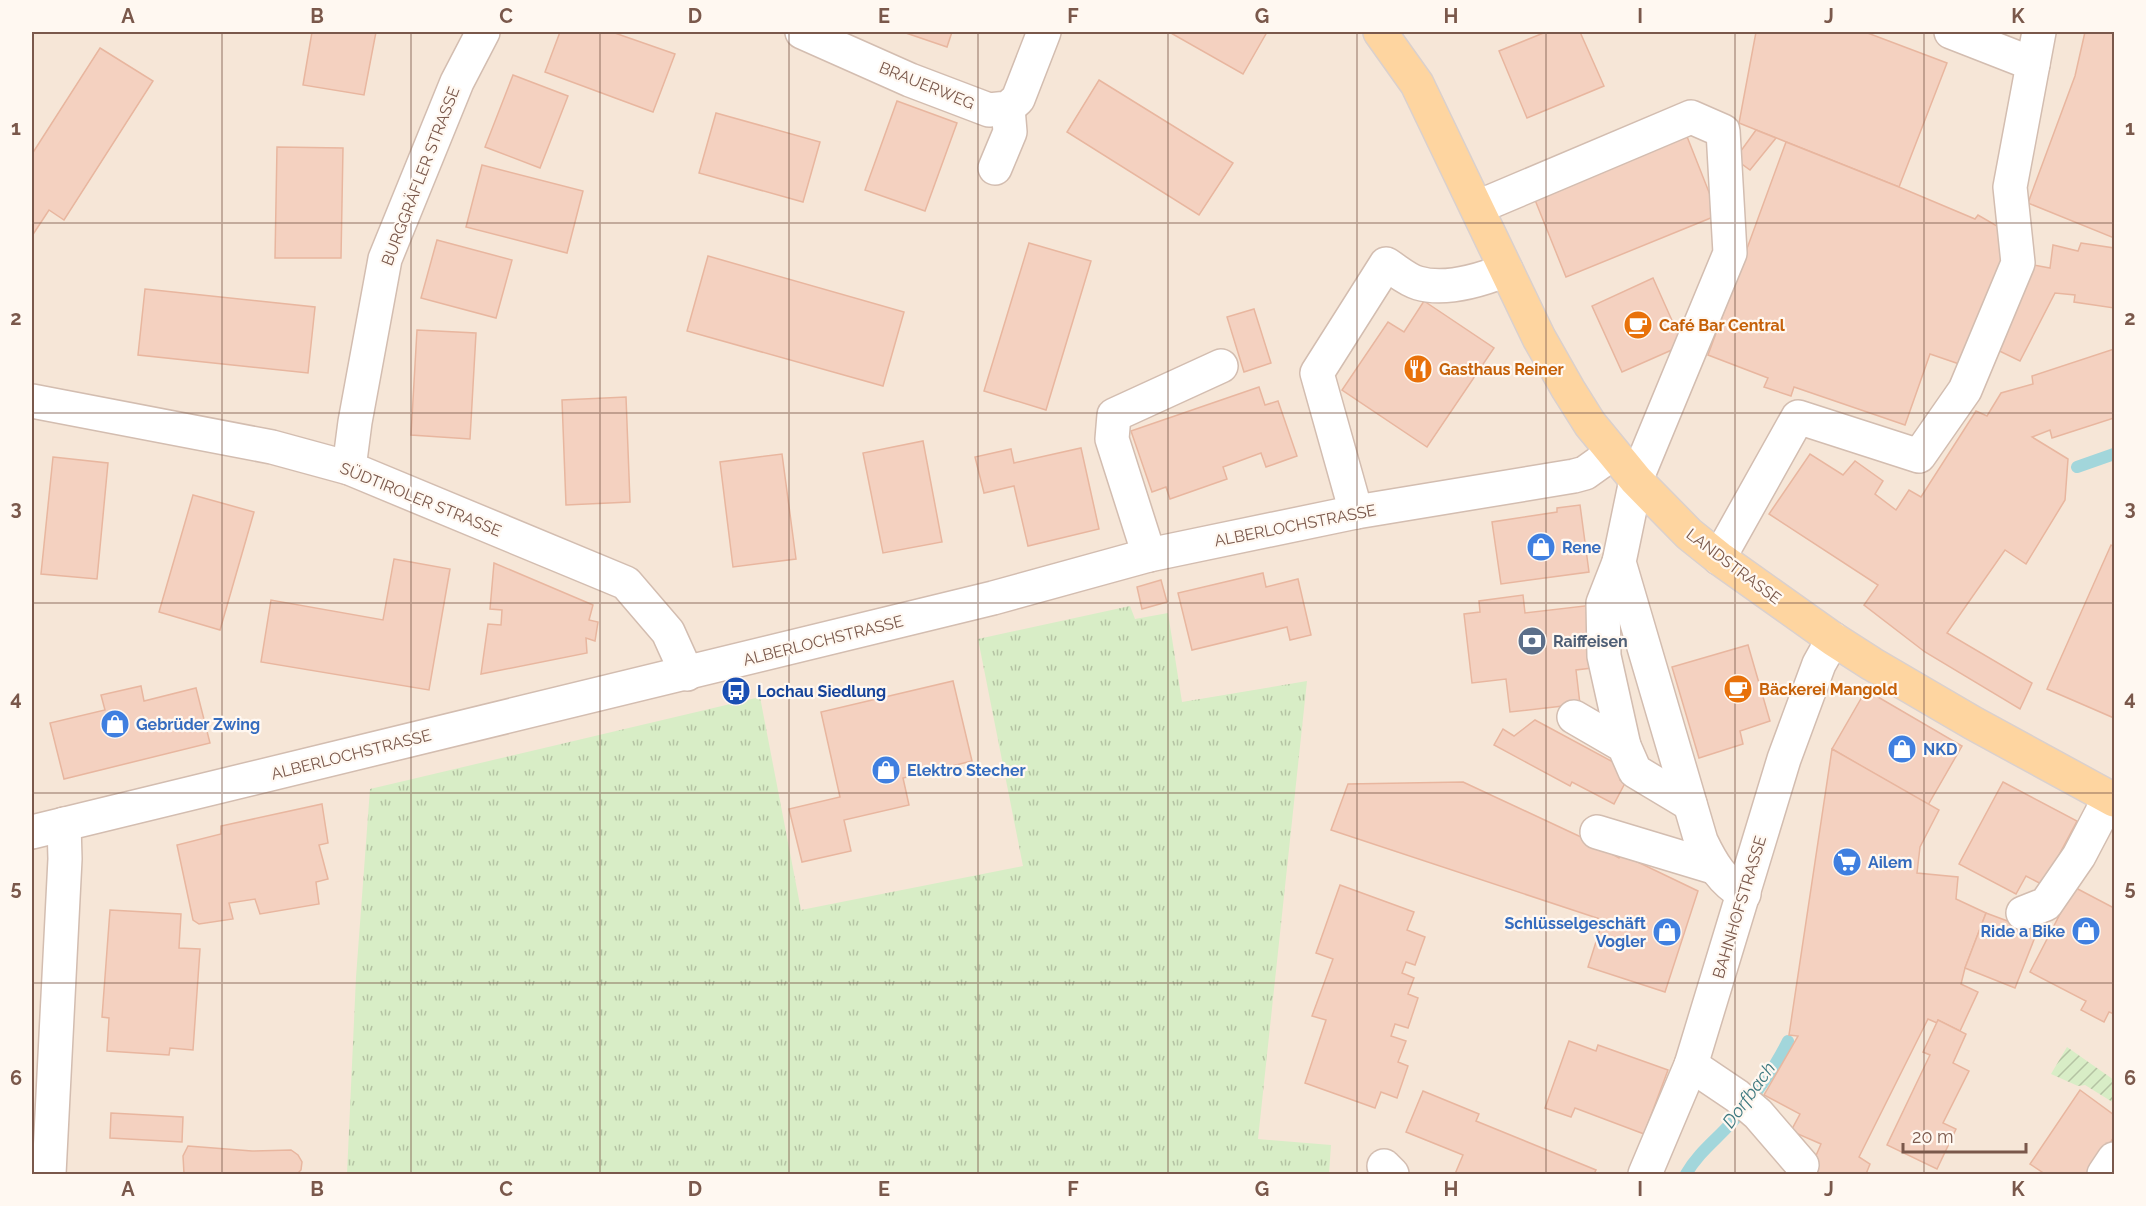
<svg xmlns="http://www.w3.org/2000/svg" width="2146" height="1206" viewBox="0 0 2146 1206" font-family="Raleway,sans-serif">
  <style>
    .residential { fill: #f6e6d7 }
    .grass { fill: url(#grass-tufts) }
    .garden { fill: url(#garden-furrows) }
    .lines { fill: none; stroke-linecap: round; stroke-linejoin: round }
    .stream { stroke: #a2d6db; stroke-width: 12 }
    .building { fill: #f4d1c0; stroke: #e8b69f; stroke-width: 1.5 }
    .minor-casing { stroke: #d3bdb0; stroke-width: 36 }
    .major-casing { stroke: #dad0cd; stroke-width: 36 }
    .minor { stroke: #fff; stroke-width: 33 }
    .major { stroke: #fed5a0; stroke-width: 33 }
    .grid { fill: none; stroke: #7a584b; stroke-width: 1.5; stroke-opacity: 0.55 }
    .labels { text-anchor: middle; stroke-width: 4.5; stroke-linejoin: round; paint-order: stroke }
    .street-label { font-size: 16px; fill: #7a584b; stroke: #fff8f1 }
    .food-label { font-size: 16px; font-weight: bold; fill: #c56008; stroke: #fff8f1; text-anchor: start }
    .shop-label { font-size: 16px; font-weight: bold; fill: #366cbe; stroke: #fff8f1; text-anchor: start }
    .service-label { font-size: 16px; font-weight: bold; fill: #4e5e75; stroke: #fff8f1; text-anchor: start }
    .transit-label { font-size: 16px; font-weight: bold; fill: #164399; stroke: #fff8f1; text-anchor: start }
    .water-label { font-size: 18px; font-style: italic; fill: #3d787f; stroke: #fff8f1 }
    .neatline { fill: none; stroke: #7a584b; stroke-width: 2 }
    .grid-label { font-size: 20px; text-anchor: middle; font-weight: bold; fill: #7a584b }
  </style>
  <defs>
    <pattern id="grass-tufts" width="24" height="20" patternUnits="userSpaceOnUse" patternTransform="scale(1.5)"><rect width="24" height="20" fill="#d8edc6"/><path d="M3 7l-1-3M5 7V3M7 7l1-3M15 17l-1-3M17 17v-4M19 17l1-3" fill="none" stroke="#b4c3a3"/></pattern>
    <pattern id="garden-furrows" width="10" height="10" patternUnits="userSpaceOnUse" patternTransform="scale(1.5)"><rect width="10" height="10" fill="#d8edc6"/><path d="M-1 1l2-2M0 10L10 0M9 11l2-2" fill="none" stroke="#b4c3a3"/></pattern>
  </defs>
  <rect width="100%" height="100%" fill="#fdf4e9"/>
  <rect class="residential" x="32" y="32" width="2082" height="1142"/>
  <polygon class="grass" points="1130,606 1135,619 1168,613 1182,702 1307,681 1258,1139 1331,1145 1329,1174 347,1174 356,977 370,789 760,697 801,910 1023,866 978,639"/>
  <polygon class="garden" points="2067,1047 2114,1080 2114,1103 2085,1085 2078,1086 2051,1074"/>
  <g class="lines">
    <g class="stream">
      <polyline points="2077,467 2114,454"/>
      <path d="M 1686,1174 C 1699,1152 1715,1141 1732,1122 C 1752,1101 1775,1067 1788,1041"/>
    </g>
  </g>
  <g class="building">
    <polygon points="312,32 376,32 364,95 303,85"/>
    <polygon points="560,32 612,32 675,54 653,112 545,72"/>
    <polygon points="903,32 952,32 947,47"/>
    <polygon points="1169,32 1267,32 1243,74"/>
    <polygon points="1546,32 1580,32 1604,86 1527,118 1499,51"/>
    <polygon points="1756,32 1865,32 1947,63 1899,187 1739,123"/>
    <polygon points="2085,32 2114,32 2114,238 2028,203 2075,76"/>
    <polygon points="100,48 153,81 64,220 49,210 32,236 32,154"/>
    <polygon points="513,75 568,96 540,168 485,147"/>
    <polygon points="1099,80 1233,163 1199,215 1067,132"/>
    <polygon points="897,101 957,123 925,211 865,190"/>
    <polygon points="716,113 820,142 803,202 699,173"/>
    <polygon points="1756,130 1776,138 1750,170 1735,159"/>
    <polygon points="1686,134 1718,215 1566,277 1533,195"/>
    <polygon points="1786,142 1899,187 1975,219 1978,215 1997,226 2004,238 2010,254 1968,367 1930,354 1905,425 1794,387 1791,396 1764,387 1768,378 1708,355"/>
    <polygon points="277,147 343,148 341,258 275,258"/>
    <polygon points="482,165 583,191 567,253 466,227"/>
    <polygon points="437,240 512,260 496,318 421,298"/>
    <polygon points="1029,243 1091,261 1046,410 984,391"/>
    <polygon points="2081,243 2114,248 2114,308 2074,302 2075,295 2055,293 2020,361 1991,347 2034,265 2050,268 2053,245 2078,251"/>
    <polygon points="708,256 904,312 883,386 687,331"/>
    <polygon points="1653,278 1683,345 1622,372 1592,306"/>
    <polygon points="145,289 315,307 308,373 138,355"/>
    <polygon points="1424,301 1494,348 1427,447 1342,390 1388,322 1404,332"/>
    <polygon points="1254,309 1271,363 1244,372 1227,317"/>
    <polygon points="417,330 476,333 470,439 411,435"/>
    <polygon points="2114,349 2114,418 2052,438 2050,430 2032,437 2068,459 2065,500 2026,564 2005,550 1947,633 2032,683 2020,709 1925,652 1864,605 1878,585 1769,514 1810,454 1843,475 1855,461 1883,481 1875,494 1896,510 1909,490 1921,497 1976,411 1987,416 2001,393 2033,384 2032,376"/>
    <polygon points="1259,387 1265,405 1278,401 1297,456 1266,467 1261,453 1223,467 1227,479 1170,499 1166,487 1152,492 1131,431"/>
    <polygon points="626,397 630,502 566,505 562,400"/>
    <polygon points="923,441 942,542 883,553 863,453"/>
    <polygon points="1081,448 1099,529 1028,546 1014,486 984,493 975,457 1011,449 1014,463"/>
    <polygon points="782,454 796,559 733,567 720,462"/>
    <polygon points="53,457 108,463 97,579 41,574"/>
    <polygon points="193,495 254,512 220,630 159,612"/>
    <polygon points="1580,505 1589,572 1501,584 1492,522 1557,512 1557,508"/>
    <polygon points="2111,545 2114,547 2114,718 2047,689"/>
    <polygon points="394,559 450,569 429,690 261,662 271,600 383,620"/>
    <polygon points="494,563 593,605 589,620 598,622 595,641 586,638 587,653 481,674 488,624 501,625 502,610 490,609"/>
    <polygon points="1263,573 1266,587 1298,579 1311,635 1290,640 1287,627 1192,650 1178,593"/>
    <polygon points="1161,580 1167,602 1142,609 1137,587"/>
    <polygon points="1523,595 1525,613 1593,605 1600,667 1576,670 1580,704 1510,712 1506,679 1472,683 1464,614 1480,612 1479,601"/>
    <polygon points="1748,645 1770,721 1740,731 1743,744 1699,758 1672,667"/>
    <polygon points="953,681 972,761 903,778 909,805 844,820 851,851 802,862 789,809 840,797 821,712"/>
    <polygon points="141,686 144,701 196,688 210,743 64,779 50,723 105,710 101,695"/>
    <polygon points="1866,690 1962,746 1928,805 1832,749"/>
    <polygon points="1535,720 1626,769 1620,780 1625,783 1614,804 1572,782 1570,786 1494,745 1503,729 1514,736"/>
    <polygon points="1832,749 1939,810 1920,847 1917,873 1958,877 1956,899 1986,913 1965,968 1961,984 1978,992 1960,1031 1938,1020 1937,1023 1928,1019 1859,1157 1870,1164 1866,1174 1808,1174 1821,1144 1791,1131 1800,1114 1764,1095 1798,1036 1789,1035"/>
    <polygon points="1463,782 1581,837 1619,858 1621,854 1698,891 1665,992 1588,967 1603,920 1331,830 1348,784"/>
    <polygon points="2003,782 2077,821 2043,885 2026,876 2016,894 1959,864"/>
    <polygon points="322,804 328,843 319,845 328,879 316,882 319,904 260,914 255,899 229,903 233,919 199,924 193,920 177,845 221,834 221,826"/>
    <polygon points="1340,885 1414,912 1407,930 1425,937 1415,965 1406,962 1402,973 1414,978 1408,994 1418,998 1408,1028 1395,1024 1391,1036 1406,1041 1398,1062 1408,1066 1397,1098 1381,1092 1375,1108 1305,1083 1326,1020 1312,1016 1333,959 1316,953"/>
    <polygon points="2074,887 2114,908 2114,1014 2109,1012 2104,1022 2081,1010 2086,1001 2030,972"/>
    <polygon points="110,910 181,914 179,948 200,949 193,1050 170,1048 169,1055 107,1051 109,1018 102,1017"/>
    <polygon points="1986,913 2037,932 2015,988 1965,968"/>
    <polygon points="1938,1020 1966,1034 1953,1063 1969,1071 1943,1123 1956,1129 1937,1169 1887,1145 1930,1055 1923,1052"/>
    <polygon points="1569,1041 1596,1051 1598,1045 1668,1070 1644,1134 1575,1108 1571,1117 1545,1108"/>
    <polygon points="2080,1090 2114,1115 2114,1137 2089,1174 2045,1174 2030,1164"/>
    <polygon points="1423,1091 1479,1114 1476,1121 1596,1170 1594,1174 1455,1174 1463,1155 1406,1132"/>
    <polygon points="111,1113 183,1117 182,1142 110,1138"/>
    <polygon points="188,1146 252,1151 291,1150 298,1155 302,1162 301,1170 297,1174 184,1174 183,1156"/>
  </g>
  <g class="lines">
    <g class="minor-casing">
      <g id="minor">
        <polyline points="802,32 910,80 989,110 1008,108 1018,99 1044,32"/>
        <polyline points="1951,32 2033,64"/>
        <polyline points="995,168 1010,132 1008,108"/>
        <path d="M 1478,207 L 1691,117 L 1723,131 L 1730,253 L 1636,480 L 1619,562 L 1701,841 C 1712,864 1722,881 1744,894"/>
        <polyline points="32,401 272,447 349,468 626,583 668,632 687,674"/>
        <polyline points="349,468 355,422 385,259 457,82 483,32"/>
        <path d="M 1356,512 L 1317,373 L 1386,264 C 1396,270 1407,280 1418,283 C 1445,291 1481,280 1506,270"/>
        <polyline points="1149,555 1112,439 1114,415 1221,366"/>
        <polyline points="1719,558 1798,417 1919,456 1965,390 2018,263 2010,187 2039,32"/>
        <polyline points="1619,562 1603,603 1604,656 1624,746"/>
        <polyline points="1574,717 1624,746 1635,771 1690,804"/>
        <polyline points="32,832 993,598 1149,555 1356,512 1574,476 1585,473 1613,453"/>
        <polyline points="1597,832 1713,867"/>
        <polyline points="2023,913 2046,904 2079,856 2110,797"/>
        <polyline points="1691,1065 1737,1096 1758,1114 1802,1165"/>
        <polyline points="1384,1166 1392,1174"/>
        <polyline points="49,1174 65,859 64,824"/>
        <polyline points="1645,1174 1691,1065 1784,759 1819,664 1833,639"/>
        <polyline points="2104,1174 2114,1159"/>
      </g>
    </g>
    <g class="major-casing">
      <polyline id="major" points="1380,32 1417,84 1539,338 1568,389 1590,424 1636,480 1689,534 1719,558 1833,639 1872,664 1973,723 2114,800"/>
    </g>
    <use href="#minor" class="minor"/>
    <use href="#major" class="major"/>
  </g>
  <path class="grid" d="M 222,32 L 222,1174M 411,32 L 411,1174M 600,32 L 600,1174M 789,32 L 789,1174M 978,32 L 978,1174M 1168,32 L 1168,1174M 1357,32 L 1357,1174M 1546,32 L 1546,1174M 1735,32 L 1735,1174M 1924,32 L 1924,1174M 32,223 L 2114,223M 32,413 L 2114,413M 32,603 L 2114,603M 32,793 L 2114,793M 32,983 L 2114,983"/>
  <defs>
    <g id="cafe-disc" transform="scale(1.5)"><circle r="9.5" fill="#e8710a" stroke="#fff8f1"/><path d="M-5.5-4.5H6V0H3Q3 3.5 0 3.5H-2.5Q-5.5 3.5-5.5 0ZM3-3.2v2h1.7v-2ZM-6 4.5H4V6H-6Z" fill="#fff"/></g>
    <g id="restaurant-disc" transform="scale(1.5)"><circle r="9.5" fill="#e8710a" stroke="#fff8f1"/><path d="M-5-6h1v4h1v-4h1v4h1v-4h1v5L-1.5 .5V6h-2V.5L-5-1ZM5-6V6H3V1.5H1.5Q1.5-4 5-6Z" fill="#fff"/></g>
    <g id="shop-disc" transform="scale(1.5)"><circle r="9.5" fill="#3f7fe0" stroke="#fff8f1"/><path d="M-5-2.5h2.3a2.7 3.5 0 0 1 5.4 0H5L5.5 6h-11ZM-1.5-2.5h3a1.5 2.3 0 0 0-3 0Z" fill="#fff"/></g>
    <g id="bank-disc" transform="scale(1.5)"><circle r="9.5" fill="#5c6f8a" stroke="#fff8f1"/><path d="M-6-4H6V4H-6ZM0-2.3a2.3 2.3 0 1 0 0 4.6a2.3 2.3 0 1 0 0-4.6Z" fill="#fff"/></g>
    <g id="bus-disc" transform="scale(1.5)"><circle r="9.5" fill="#1a4fb4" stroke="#fff8f1"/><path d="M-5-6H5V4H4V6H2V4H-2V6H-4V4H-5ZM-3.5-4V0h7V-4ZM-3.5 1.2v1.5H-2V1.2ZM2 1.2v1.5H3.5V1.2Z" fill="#fff"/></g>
    <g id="supermarket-disc" transform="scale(1.5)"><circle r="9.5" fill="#3f7fe0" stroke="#fff8f1"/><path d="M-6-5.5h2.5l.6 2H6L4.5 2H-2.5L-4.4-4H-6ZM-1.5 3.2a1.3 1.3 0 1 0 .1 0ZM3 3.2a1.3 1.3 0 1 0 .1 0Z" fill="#fff"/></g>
  </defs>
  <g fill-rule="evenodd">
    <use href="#cafe-disc" x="1638" y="325"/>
    <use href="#restaurant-disc" x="1418" y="369"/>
    <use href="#shop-disc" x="1541" y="547"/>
    <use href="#bank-disc" x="1532" y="641"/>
    <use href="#cafe-disc" x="1738" y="689"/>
    <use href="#bus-disc" x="736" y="691"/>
    <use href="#shop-disc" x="115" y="724"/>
    <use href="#shop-disc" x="1902" y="749"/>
    <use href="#shop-disc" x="886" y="770"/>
    <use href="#supermarket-disc" x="1847" y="862"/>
    <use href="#shop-disc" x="2086" y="931"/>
    <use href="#shop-disc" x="1667" y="932"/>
  </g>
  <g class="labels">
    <g class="street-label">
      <text transform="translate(927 85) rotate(22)" y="6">BRAUERWEG</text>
      <text transform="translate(420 176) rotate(-69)" y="6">BURGGRÄFLER STRASSE</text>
      <text transform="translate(421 499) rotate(22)" y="6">SÜDTIROLER STRASSE</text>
      <text transform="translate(1295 525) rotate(-11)" y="6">ALBERLOCHSTRASSE</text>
      <text transform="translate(1734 566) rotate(37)" y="6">LANDSTRASSE</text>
      <text transform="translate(823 640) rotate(-14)" y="6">ALBERLOCHSTRASSE</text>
      <text transform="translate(351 754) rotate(-14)" y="6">ALBERLOCHSTRASSE</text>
      <text transform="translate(1739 907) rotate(-73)" y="6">BAHNHOFSTRASSE</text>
    </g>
    <g class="food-label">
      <text x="1659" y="331">Café Bar Central</text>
      <text x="1439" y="375">Gasthaus Reiner</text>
      <text x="1759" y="695">Bäckerei Mangold</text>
    </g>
    <g class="shop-label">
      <text x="1562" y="553">Rene</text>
      <text x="136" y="730">Gebrüder Zwing</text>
      <text x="1923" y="755">NKD</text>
      <text x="907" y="776">Elektro Stecher</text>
      <text x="1868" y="868">Ailem</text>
      <text x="1646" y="929" text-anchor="end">Schlüsselgeschäft<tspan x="1646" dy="18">Vogler</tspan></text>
      <text x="2065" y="937" text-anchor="end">Ride a Bike</text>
    </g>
    <g class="service-label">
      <text x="1553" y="647">Raiffeisen</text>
    </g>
    <g class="transit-label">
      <text x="757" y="697">Lochau Siedlung</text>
    </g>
    <g class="water-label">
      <text transform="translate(1749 1095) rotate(-54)" y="6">Dorfbach</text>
    </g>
  </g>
  <rect width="2146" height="1206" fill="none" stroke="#fff8f1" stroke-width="66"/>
  <path d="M1903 1143v9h123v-9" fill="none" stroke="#7a584b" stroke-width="3"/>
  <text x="1912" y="1143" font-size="18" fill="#7a584b" stroke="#fff8f1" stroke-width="4.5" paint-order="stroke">20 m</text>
  <rect x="33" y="33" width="2080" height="1140" class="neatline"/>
  <g class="grid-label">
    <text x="128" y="23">A</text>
    <text x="317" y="23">B</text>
    <text x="506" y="23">C</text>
    <text x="695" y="23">D</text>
    <text x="884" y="23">E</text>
    <text x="1073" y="23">F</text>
    <text x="1262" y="23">G</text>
    <text x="1451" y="23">H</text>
    <text x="1640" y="23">I</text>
    <text x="1829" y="23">J</text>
    <text x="2018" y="23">K</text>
    <text x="16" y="135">1</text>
    <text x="2130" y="135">1</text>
    <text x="16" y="325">2</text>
    <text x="2130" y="325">2</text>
    <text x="16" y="515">3</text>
    <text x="2130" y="515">3</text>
    <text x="16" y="705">4</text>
    <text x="2130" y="705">4</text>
    <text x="16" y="895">5</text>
    <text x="2130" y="895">5</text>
    <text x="16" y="1085">6</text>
    <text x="2130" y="1085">6</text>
    <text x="128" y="1196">A</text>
    <text x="317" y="1196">B</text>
    <text x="506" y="1196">C</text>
    <text x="695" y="1196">D</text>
    <text x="884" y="1196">E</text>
    <text x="1073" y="1196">F</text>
    <text x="1262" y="1196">G</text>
    <text x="1451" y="1196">H</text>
    <text x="1640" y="1196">I</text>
    <text x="1829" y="1196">J</text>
    <text x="2018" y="1196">K</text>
  </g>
</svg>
